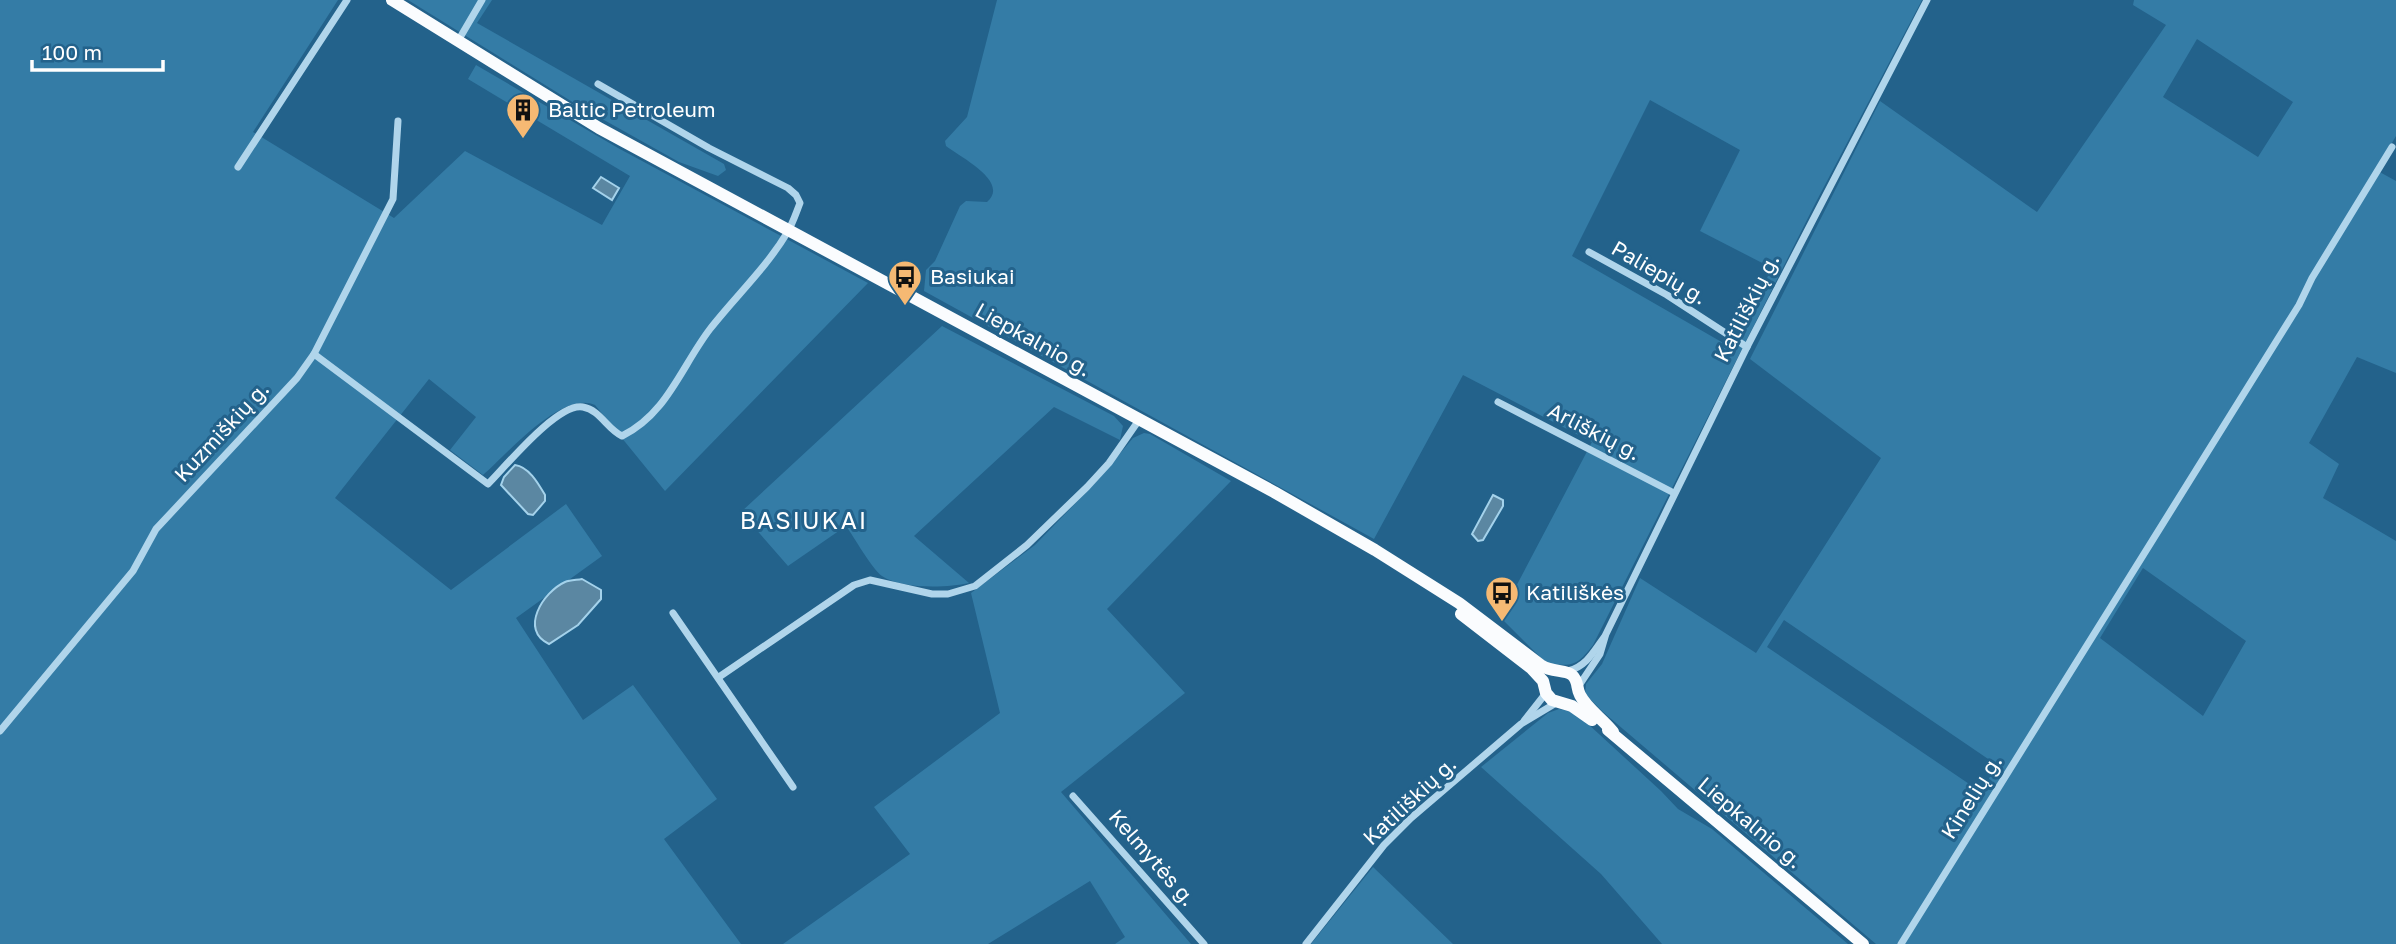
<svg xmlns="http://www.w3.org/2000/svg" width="2396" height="944" viewBox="0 0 2396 944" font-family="'Golos Text',sans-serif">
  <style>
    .green { fill: #347ca6; fill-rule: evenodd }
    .water { fill: #5b87a2; stroke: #a4d2eb; stroke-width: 2 }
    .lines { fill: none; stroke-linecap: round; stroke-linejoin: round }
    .minor { stroke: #b0d5eb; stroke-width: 7 }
    .trunk { stroke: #fafcfe; stroke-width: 12 }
    .labels { text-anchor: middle; stroke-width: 6; stroke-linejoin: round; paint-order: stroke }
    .poi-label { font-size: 21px; fill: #fff; stroke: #23628b; text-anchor: start }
    .street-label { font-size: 21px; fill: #fff; stroke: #23628b }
    .quarter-label { font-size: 24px; letter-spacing: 2px; fill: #fff; stroke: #23628b }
  </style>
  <rect width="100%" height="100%" fill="#23628b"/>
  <g class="green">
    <path d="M 0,0 L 338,0 L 253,132 L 394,218 L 465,151 L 602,225 L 630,176 L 468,79 L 476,65 L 618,148 L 868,283 L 665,491 L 595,405 C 562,390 507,454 483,475 L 450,450 L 476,417 L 429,379 L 335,498 L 451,590 L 566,504 L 602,556 L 516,618 L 583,720 L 633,685 L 717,799 L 664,839 L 741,944 L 0,944 Z"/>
    <polygon points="408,0 492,0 477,23 724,164 726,170 718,176 679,162 579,106"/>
    <path d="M 997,0 L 1922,0 L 1816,202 L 1593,645 C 1577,666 1573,666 1547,664 L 1500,617 L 1592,442 L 1463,375 L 1374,539 L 924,291 L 926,270 L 935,261 L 960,206 L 966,201 L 987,202 C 1010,182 962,158 946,146 L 945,141 L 967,117 ZM 1650,100 L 1740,150 L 1700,231 L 1772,268 L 1732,348 L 1572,256 Z"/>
    <path d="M 2134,0 L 2396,0 L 2396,136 L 2376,170 L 2396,181 L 2396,373 L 2357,357 L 2309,443 L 2339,464 L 2323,498 L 2396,541 L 2396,944 L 1876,944 L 1603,712 L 1585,694 L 1586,684 L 1602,664 L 1640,578 L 1756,653 L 1881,458 L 1750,359 L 1880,101 L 2037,212 L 2166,25 L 2133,5 ZM 2197,39 L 2293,102 L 2258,157 L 2163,97 ZM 2143,568 L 2246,641 L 2203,716 L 2100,638 ZM 1784,620 L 1997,765 L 1981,792 L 1767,647 Z"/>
    <path d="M 942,326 L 1114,416 L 1123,426 L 1120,440 L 1054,407 L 914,536 L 969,583 C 946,588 901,589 882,576 C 872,569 854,537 846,526 L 788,566 L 741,512 Z"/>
    <polygon points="1144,433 1150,434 1231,481 1107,609 1185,693 1061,792 1191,944 1115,944 1125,937 1090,881 988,944 783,944 910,854 874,807 1000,713 971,593 1035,545 1097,481 1133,438"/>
    <polygon points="1559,709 1575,712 1661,791 1678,809 1712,829 1848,944 1662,944 1601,874 1481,767 1548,713"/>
    <polygon points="1373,867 1453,944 1311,944"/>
  </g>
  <g class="water">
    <polygon points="601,177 619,188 612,200 593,188"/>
    <path d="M 515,465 C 529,467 538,483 545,495 L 545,501 L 533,515 L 528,514 L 501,485 L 504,477 Z"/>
    <polygon points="1493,495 1503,500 1503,506 1483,540 1478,541 1472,534"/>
    <path d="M 582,579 L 601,590 L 601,599 L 578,625 L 549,644 C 519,630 543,592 565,582 C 570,580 577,580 582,579 Z"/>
  </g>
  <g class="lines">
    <g class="minor">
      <polyline points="458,41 482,0"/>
      <polyline points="238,167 347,0"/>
      <polyline points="1589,252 1667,295 1747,347"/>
      <path d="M 314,354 L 488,484 C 506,466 558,402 583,407 C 600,410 607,429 622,436 C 667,414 681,367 710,329 C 735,297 766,268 787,233 C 793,223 796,213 800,203 L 796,195 L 788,188 L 709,148 L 598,84"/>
      <polyline points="1498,402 1674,493"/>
      <polyline points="673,613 793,787"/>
      <path d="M 1568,671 C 1587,666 1594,651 1605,636 L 1747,347 L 1927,0"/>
      <polyline points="719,677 854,585 870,580 932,594 948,594 975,586 1027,545 1087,487 1109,463 1139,420"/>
      <polyline points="1578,687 1600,654 1605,637"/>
      <polyline points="1524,721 1546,693"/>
      <polyline points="0,731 133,571 156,529 297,378 314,354 393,199 398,121"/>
      <polyline points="1073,796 1204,944"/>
      <polyline points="1306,944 1384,845 1411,818 1521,724 1556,703"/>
      <polyline points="1901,944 2299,305 2312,278 2392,147"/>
    </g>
    <g class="trunk">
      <path d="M 392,0 L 599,128 L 1274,492 L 1375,550 L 1459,603 L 1542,666 C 1552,672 1566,670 1572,675 C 1579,681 1576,688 1580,695 C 1587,709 1603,719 1613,732"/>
      <polyline points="1461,614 1531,668 1543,681 1546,693 1552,700 1572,706 1592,720"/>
      <polyline points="1608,730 1863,944"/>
    </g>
  </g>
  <defs>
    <g id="building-pin" transform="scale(1.75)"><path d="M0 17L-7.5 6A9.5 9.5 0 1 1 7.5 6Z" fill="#f6b973" stroke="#23628b"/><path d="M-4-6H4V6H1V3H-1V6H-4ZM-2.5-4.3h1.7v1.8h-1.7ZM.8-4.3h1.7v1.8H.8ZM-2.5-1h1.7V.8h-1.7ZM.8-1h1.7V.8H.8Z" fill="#111"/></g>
    <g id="bus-pin" transform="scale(1.75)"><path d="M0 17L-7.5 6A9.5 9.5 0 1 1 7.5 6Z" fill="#f6b973" stroke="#23628b"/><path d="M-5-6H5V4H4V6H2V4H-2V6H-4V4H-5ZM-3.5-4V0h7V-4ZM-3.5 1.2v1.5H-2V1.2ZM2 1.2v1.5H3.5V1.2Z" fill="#111"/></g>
  </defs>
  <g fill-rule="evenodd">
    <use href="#building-pin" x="523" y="110"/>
    <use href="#bus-pin" x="905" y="277"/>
    <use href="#bus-pin" x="1502" y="593"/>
  </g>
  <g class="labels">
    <g class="poi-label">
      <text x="548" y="117">Baltic Petroleum</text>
      <text x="930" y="284">Basiukai</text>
      <text x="1526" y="600">Katiliškės</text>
    </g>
    <g class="street-label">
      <text transform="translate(1659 273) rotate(30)" y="7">Paliepių g.</text>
      <text transform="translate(1747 308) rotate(-63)" y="7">Katiliškių g.</text>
      <text transform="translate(1033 340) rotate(29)" y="7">Liepkalnio g.</text>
      <text transform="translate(222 432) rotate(-47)" y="7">Kuzmiškių g.</text>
      <text transform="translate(1594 432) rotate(27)" y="7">Arliškių g.</text>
      <text transform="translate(1972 797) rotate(-58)" y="7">Kinelių g.</text>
      <text transform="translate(1410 801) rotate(-43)" y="7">Katiliškių g.</text>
      <text transform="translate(1750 823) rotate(40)" y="7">Liepkalnio g.</text>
      <text transform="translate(1152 858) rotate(49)" y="7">Kelmytės g.</text>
    </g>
    <g class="quarter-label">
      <text x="804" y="529">BASIUKAI</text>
    </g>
  </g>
  <path d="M32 60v10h131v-10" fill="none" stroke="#ffffff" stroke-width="3.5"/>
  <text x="42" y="60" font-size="21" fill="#ffffff" stroke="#23628b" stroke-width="5" paint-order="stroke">100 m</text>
</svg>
